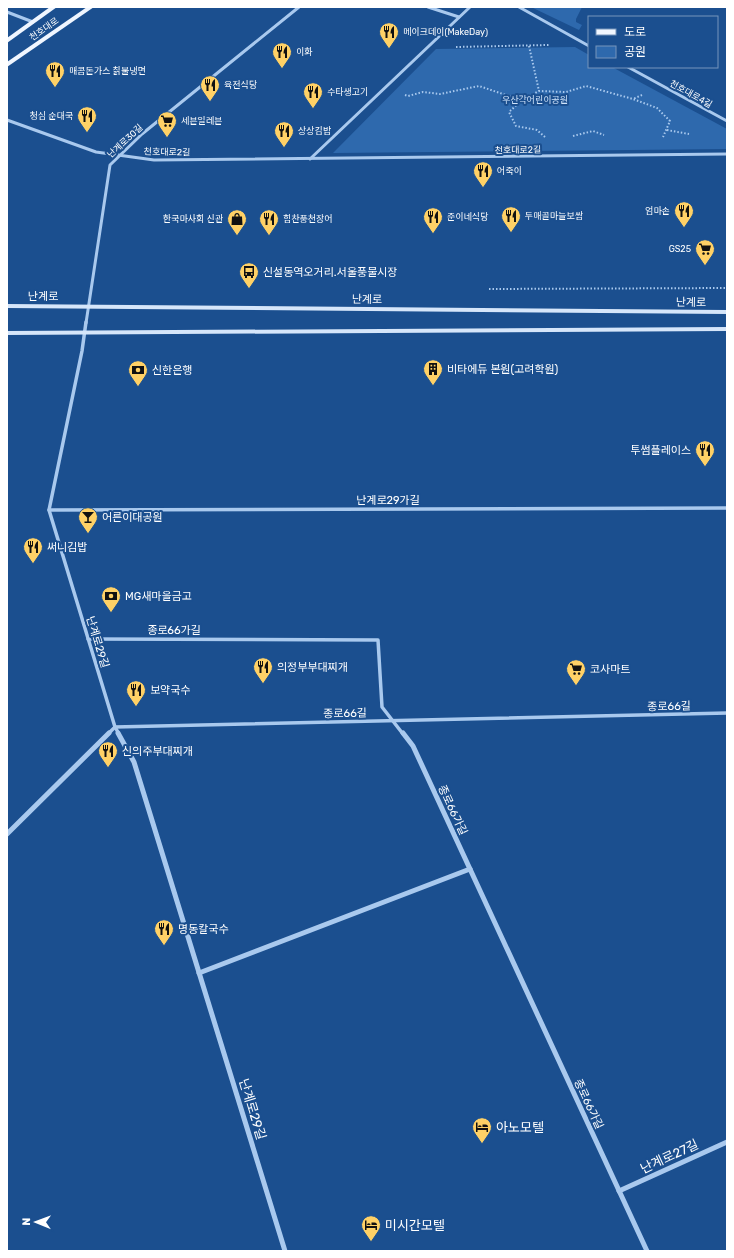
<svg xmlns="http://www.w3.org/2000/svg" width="734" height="1258" viewBox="0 0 734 1258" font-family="Rubik,'Noto Sans KR',sans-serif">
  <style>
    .green { fill: #2e69ad }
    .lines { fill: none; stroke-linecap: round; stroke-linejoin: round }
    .path { stroke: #a9c9ee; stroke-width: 2; stroke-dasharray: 1.5 2; stroke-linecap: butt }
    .minor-far2 { stroke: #a9c9ee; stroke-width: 3 }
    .minor-far1 { stroke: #a9c9ee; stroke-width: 3.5 }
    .minor { stroke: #a9c9ee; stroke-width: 5 }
    .secondary { fill: #d6e6fa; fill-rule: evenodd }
    .primary { fill: #f0f6ff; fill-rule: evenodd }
    .labels { text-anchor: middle; stroke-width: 4; stroke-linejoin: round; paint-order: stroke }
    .far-street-label { font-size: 9px; fill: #fff; stroke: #1b4f8f }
    .far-poi-label { font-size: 9px; fill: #fff; stroke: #1b4f8f; text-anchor: start }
    .far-park-label { font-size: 9px; fill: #cfe3fa; stroke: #1b4f8f }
    .poi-label { font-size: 11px; fill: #fff; stroke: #1b4f8f; text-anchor: start }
    .street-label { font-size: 11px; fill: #fff; stroke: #1b4f8f }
    .near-street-label { font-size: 13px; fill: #fff; stroke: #1b4f8f }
    .near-poi-label { font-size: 13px; fill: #fff; stroke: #1b4f8f; text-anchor: start }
  </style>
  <rect width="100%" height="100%" fill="#1b4f8f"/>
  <g class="green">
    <polygon points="531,7 582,7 576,19 576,22 582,25 579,30"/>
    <polygon points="575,47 589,55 589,67 612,67 727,129 727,149 333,153 436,49"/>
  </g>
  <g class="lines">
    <g class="path">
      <polyline points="529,46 539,91"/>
      <polyline points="456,47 549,45"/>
      <polyline points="405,95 408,96 423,92 440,94 479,86 521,100"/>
      <polyline points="642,95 633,99 657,108 670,121 663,137"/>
      <polyline points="667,130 689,134"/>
      <polyline points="573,136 593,131 604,135"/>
      <polyline points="545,137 537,130 516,126 509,112 522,100 539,91 566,92 586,86 633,99"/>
      <polyline points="489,289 727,288"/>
    </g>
    <g class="minor-far2">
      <polyline points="428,7 459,17"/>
      <polyline points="519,7 589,46"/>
      <polyline points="7,12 33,22"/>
      <polyline points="628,67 727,121"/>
      <polyline points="7,120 96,152 154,160 727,154"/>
      <polyline points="310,159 470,7"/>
      <polyline points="86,323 110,165 142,134 299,7"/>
    </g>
    <g class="minor-far1">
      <polyline points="86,322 82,351 49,510 115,727 119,734"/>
      <polyline points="49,510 727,508"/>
      <polyline points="88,639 378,640 382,707 403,734"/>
      <polyline points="108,734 115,727 727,713"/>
    </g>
    <g class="minor">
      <polyline points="118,733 134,762 285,1251"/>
      <polyline points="403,733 413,746 647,1251"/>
      <polyline points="7,834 109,733"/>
      <polyline points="199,973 470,869"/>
      <polyline points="619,1191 727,1142"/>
    </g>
    <g class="secondary">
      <polygon points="7,304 727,310 727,314 7,308"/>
      <polygon points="727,327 727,331 7,335 7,331"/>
    </g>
    <g class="primary">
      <polygon points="50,7 57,7 7,43 7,38"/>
      <polygon points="87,7 94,7 7,67 7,62"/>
    </g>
  </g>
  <defs>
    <g id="restaurant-pin" transform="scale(1)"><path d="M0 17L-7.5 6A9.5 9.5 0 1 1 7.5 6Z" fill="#ffd166" stroke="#1b4f8f"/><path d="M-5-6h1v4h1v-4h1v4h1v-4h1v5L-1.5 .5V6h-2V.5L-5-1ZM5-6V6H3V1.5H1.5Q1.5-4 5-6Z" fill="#111"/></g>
    <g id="supermarket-pin" transform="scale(1)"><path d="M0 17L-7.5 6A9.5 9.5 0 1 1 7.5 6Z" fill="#ffd166" stroke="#1b4f8f"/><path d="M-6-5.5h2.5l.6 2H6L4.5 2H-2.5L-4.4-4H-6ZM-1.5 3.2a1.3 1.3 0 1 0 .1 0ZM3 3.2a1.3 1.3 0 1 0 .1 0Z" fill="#111"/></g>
    <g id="shop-pin" transform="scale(1)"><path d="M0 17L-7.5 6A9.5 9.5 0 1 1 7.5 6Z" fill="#ffd166" stroke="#1b4f8f"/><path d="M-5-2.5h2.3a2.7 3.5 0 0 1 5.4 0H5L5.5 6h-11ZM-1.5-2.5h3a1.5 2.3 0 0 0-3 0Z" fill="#111"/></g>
    <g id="bus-pin" transform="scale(1)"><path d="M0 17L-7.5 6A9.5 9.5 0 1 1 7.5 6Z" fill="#ffd166" stroke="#1b4f8f"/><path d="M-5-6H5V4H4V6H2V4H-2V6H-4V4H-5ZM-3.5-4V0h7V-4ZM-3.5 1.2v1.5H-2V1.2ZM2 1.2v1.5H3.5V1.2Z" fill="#111"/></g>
    <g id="building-pin" transform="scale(1)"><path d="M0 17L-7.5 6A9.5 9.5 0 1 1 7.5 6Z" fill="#ffd166" stroke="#1b4f8f"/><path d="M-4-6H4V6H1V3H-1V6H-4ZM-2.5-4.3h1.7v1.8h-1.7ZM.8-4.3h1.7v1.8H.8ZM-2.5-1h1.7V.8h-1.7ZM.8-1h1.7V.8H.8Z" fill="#111"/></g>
    <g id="bank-pin" transform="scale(1)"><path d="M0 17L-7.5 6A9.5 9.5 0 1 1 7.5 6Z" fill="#ffd166" stroke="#1b4f8f"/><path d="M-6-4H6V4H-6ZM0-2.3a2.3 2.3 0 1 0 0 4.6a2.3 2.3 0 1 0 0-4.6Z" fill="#111"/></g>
    <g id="bar-pin" transform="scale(1)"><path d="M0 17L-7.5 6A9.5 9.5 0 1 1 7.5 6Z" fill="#ffd166" stroke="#1b4f8f"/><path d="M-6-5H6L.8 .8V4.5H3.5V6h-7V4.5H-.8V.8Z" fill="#111"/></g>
    <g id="hotel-pin" transform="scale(1)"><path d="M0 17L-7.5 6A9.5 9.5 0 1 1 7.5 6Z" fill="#ffd166" stroke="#1b4f8f"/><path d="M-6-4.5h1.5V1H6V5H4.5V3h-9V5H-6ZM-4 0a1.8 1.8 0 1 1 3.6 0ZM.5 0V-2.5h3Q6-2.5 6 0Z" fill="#111"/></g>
  </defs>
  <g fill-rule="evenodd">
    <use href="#restaurant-pin" x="389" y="32"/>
    <use href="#restaurant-pin" x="282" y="52"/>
    <use href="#restaurant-pin" x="55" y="71"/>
    <use href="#restaurant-pin" x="210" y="85"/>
    <use href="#restaurant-pin" x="313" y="92"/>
    <use href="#restaurant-pin" x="87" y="116"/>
    <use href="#supermarket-pin" x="167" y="121"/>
    <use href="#restaurant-pin" x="284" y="131"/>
    <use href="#restaurant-pin" x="483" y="171"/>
    <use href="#restaurant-pin" x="684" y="211"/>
    <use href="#restaurant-pin" x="511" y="216"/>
    <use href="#restaurant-pin" x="433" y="217"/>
    <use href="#shop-pin" x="237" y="219"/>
    <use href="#restaurant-pin" x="269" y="219"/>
    <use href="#supermarket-pin" x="705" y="249"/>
    <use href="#bus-pin" x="249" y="272"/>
    <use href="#building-pin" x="433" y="369"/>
    <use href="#bank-pin" x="138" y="370"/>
    <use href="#restaurant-pin" x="705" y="450"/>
    <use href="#bar-pin" x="88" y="517"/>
    <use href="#restaurant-pin" x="33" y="547"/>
    <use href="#bank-pin" x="111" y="596"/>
    <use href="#restaurant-pin" x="263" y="667"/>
    <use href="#supermarket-pin" x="576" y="669"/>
    <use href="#restaurant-pin" x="136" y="690"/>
    <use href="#restaurant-pin" x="108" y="751"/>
    <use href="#restaurant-pin" x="164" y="929"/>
    <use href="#hotel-pin" x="482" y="1127"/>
    <use href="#hotel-pin" x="371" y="1225"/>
  </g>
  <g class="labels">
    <g class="far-street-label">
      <text transform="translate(44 29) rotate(-35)" y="3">천호대로</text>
      <text transform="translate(691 94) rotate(29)" y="3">천호대로4길</text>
      <text transform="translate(125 141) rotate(-43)" y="3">난계로30길</text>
      <text transform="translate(518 150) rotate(-1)" y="3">천호대로2길</text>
      <text transform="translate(167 152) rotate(1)" y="3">천호대로2길</text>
    </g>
    <g class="far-poi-label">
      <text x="403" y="35">메이크데이(MakeDay)</text>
      <text x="296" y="55">이화</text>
      <text x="69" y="74">매콤돈가스 칡불냉면</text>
      <text x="224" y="88">육전식당</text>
      <text x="327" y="95">수타생고기</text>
      <text x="73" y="119" text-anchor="end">청심 순대국</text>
      <text x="181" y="124">세븐일레븐</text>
      <text x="298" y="134">상상김밥</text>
      <text x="497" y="174">어죽이</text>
      <text x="670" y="214" text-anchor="end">엄마손</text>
      <text x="525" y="219">두매골마늘보쌈</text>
      <text x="447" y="220">준이네식당</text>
      <text x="223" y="222" text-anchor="end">한국마사회 신관</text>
      <text x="283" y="222">힘찬풍천장어</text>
      <text x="691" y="252" text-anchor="end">GS25</text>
    </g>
    <g class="far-park-label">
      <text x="535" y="103">우산각어린이공원</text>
    </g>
    <g class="poi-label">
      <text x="263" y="276">신설동역오거리.서울풍물시장</text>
      <text x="447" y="373">비타에듀 본원(고려학원)</text>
      <text x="152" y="374">신한은행</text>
      <text x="691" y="454" text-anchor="end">투썸플레이스</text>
      <text x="102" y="521">어른이대공원</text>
      <text x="47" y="551">써니김밥</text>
      <text x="125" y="600">MG새마을금고</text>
      <text x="277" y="671">의정부부대찌개</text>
      <text x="590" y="673">코사마트</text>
      <text x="150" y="694">보약국수</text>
      <text x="122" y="755">신의주부대찌개</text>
      <text x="178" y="933">명동칼국수</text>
    </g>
    <g class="street-label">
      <text x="43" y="300">난계로</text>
      <text transform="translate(367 299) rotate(1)" y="4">난계로</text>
      <text transform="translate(691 302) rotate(1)" y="4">난계로</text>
      <text x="388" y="504">난계로29가길</text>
      <text x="174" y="634">종로66가길</text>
      <text transform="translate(98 642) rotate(73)" y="4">난계로29길</text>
      <text transform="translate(669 706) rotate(-1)" y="4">종로66길</text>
      <text transform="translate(345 713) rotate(-1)" y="4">종로66길</text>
      <text transform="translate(453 810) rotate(65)" y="4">종로66가길</text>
      <text transform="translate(589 1104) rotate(65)" y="4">종로66가길</text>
    </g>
    <g class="near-street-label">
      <text transform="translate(253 1109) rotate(73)" y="5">난계로29길</text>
      <text transform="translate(669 1156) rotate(-25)" y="5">난계로27길</text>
    </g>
    <g class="near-poi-label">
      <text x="496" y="1132">아노모텔</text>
      <text x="385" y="1230">미시간모텔</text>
    </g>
  </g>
  <rect width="734" height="1258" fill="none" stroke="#ffffff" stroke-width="16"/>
  <rect x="588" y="16" width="130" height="52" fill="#1b4f8f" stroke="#7695bc"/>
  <rect x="596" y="29" width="20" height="6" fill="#f0f6ff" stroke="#7695bc"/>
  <text x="624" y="36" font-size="12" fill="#ffffff">도로</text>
  <rect x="596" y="46" width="20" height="12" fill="#2e69ad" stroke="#7695bc"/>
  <text x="624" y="56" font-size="12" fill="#ffffff">공원</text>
  <g transform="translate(36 1222) rotate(271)" stroke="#1b4f8f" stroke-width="3" paint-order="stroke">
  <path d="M0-3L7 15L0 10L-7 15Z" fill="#ffffff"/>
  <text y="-6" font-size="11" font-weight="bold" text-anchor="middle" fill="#ffffff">N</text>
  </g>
</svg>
